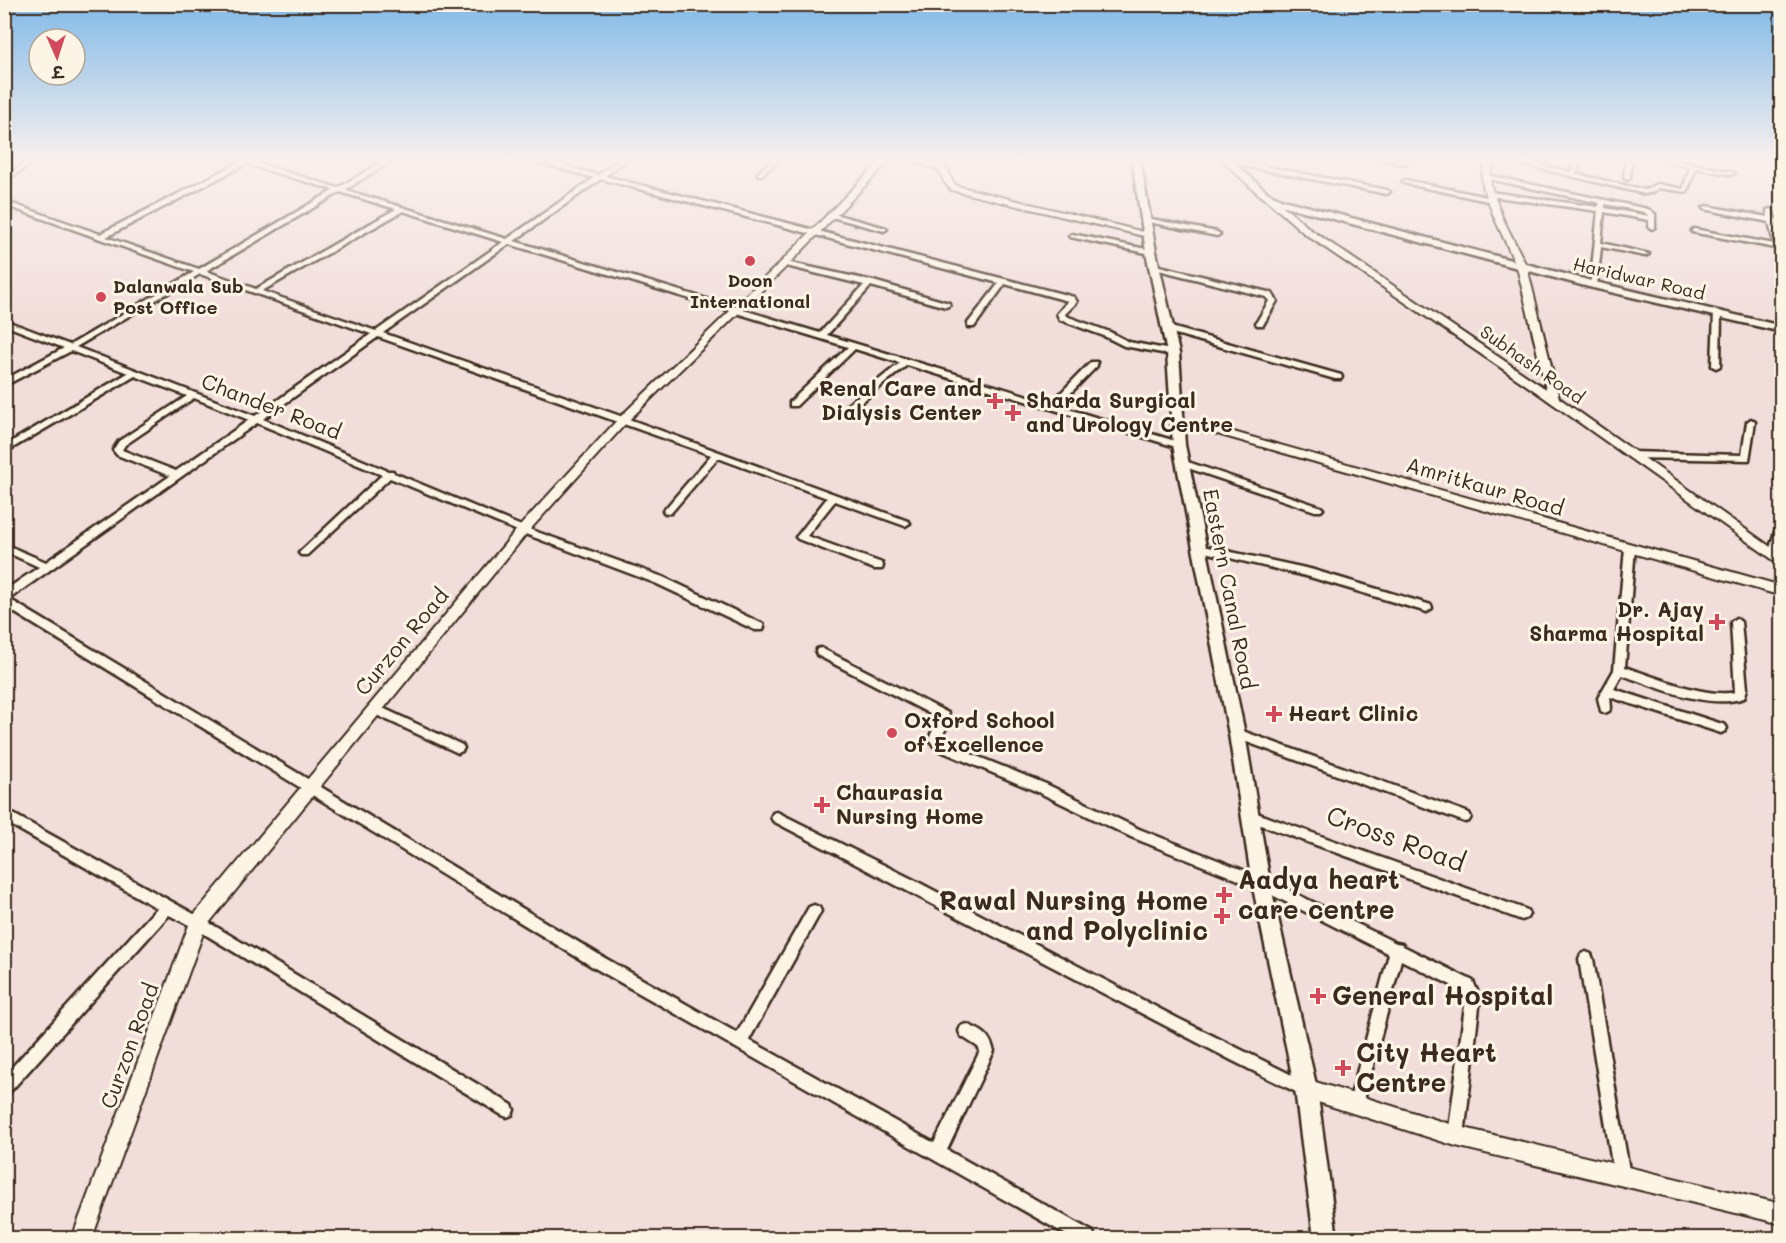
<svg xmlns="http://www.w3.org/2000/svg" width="1786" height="1243" viewBox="0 0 1786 1243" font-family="Mali,'Playpen Sans Deva',sans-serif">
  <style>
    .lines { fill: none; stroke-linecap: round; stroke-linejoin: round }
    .minor-casing { stroke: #3b2a1e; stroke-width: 5 }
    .tertiary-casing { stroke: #3b2a1e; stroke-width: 4 }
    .secondary-casing { stroke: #3b2a1e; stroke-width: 5 }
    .minor { fill: #fcf5e5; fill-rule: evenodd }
    .tertiary { fill: #fcf5e5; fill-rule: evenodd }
    .secondary { fill: #fcf5e5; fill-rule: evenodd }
    .poi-dot { fill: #d1495b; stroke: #fcf5e5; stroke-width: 2 }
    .labels { text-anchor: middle; stroke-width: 6; stroke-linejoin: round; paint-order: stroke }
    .far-street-label { font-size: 18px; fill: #3b2a1e; stroke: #fcf5e5 }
    .far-poi-label { font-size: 18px; font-weight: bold; fill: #3b2a1e; stroke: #fcf5e5 }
    .poi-label { font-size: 21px; font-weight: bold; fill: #3b2a1e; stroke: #fcf5e5; text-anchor: start }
    .street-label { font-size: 21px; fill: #3b2a1e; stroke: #fcf5e5 }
    .near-street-label { font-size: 26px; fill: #3b2a1e; stroke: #fcf5e5 }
    .near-poi-label { font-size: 26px; font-weight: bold; fill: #3b2a1e; stroke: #fcf5e5; text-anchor: start }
  </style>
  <rect width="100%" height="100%" fill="#f1ddda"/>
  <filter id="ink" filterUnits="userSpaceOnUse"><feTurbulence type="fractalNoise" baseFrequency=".0167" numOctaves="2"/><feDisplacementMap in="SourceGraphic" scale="12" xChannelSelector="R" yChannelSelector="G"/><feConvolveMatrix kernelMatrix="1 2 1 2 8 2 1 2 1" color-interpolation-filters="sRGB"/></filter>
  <g filter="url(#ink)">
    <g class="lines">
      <g class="minor-casing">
        <g id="minor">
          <polygon points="31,159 38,159 4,182 4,177"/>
          <path d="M 234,159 L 244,159 L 338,188 L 387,159 L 395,159 L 345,190 L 507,239 L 594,178 L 527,159 L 538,159 L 598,175 L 621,159 L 628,159 L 605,176 L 1074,297 L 1077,302 L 1065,314 L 1066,316 L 1110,332 L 1129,342 L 1176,351 L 1177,353 L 1173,355 L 1124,346 L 1104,336 L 1060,320 L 1057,314 L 1068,301 L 1005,284 L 974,327 L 968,327 L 968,323 L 999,283 L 601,179 L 514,241 L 820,333 L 864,285 L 782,265 L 782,261 L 873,281 L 949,303 L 950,305 L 946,307 L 871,286 L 827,335 L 1051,403 L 1091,362 L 1097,362 L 1097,366 L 1058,406 L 1182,443 L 1183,445 L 1179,448 L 1176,447 L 907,365 L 852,410 L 846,410 L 846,406 L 900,363 L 855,349 L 796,406 L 790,406 L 790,402 L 848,347 L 509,244 L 383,333 L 626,418 L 908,521 L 910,523 L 905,526 L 835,501 L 807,536 L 882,563 L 883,566 L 882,569 L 874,569 L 798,539 L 796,537 L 798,535 L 827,498 L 718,458 L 671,513 L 665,513 L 663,511 L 665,509 L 711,455 L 378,337 L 263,419 L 388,471 L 393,471 L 394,473 L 526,528 L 663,577 L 763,624 L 764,627 L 763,630 L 755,630 L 655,583 L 520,532 L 390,478 L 307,555 L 301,555 L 299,553 L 301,551 L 382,475 L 257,423 L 9,599 L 603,957 L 737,1033 L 809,907 L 814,905 L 819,907 L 821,911 L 819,915 L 749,1040 L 934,1143 L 980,1051 L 978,1047 L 961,1036 L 959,1031 L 961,1026 L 966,1024 C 983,1031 989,1034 994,1051 L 947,1150 L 1093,1232 L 1095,1238 L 1072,1238 L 593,967 L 4,606 L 4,591 L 39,567 L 4,551 L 4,544 L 46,562 L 170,476 L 117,455 L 113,450 L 119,441 L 187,396 L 135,376 L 4,453 L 4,446 L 128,373 L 71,351 L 4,386 L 4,380 L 64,348 L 4,325 L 4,320 L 70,345 L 194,272 L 4,205 L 4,201 L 100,234 L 240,162 ZM 246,164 L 334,190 L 199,269 L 106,237 ZM 340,192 L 396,209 L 256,289 L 206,271 ZM 403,211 L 503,242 L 376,331 L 262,291 ZM 200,274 L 371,334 L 255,416 L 76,347 ZM 194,398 L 249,420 L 176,471 L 122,450 L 125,445 Z"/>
          <polygon points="773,159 780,159 762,175 758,175 758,173"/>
          <polygon points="1227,159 1387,190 1390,192 1387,194 1225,162 1224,161"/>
          <polygon points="1378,159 1414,159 1404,164"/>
          <polygon points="1501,159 1514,159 1571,172 1576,159 1582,159 1576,174 1645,190 1657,184 1683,189 1690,167 1657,159 1670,159 1735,173 1732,175 1696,168 1687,192 1658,188 1653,192 1645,194"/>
          <polygon points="1626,159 1632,159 1630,178 1627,180 1624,178"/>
          <path d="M 1486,175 L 1648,209 L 1655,214 L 1655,227 L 1652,229 L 1649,227 L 1649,220 L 1604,212 L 1601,243 L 1649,254 L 1645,256 L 1601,247 L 1597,285 L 1590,287 L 1598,211 L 1490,196 L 1487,194 L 1490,192 L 1598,207 L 1600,203 L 1484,178 L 1483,177 ZM 1605,204 L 1644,212 L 1649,216 L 1605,208 Z"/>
          <polygon points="1405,180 1492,198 1495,200 1492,202 1403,183 1402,182"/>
          <polygon points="1706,206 1768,217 1767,210 1772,209 1775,219 1782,220 1782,224 1776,223 1782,245 1782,265 1778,263 1775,248 1692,232 1692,230 1694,229 1774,244 1769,222 1704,209 1703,208"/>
          <polygon points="830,213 886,228 887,229 884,231 828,216 828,214"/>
          <polygon points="1146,218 1217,232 1220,234 1217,236 1144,221 1143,220"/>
          <polygon points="1072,234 1151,250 1155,252 1151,254 1070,237 1069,236"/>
          <polygon points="1151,264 1272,293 1277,301 1263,325 1257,325 1256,323 1269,301 1266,297 1151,268"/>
          <polygon points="1714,312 1721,314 1720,366 1716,368 1712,366"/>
          <polygon points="1165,327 1171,327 1341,375 1342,377 1341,379 1335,379 1165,331"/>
          <polygon points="1751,419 1755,422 1749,460 1631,458 1627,455 1631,452 1742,455 1747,422"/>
          <polygon points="1182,460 1321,507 1323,509 1321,511 1315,511 1179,465 1177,463 1179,461"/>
          <path d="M 1782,522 C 1782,534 1784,552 1773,559 L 1768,555 L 1777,525 Z"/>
          <polygon points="1199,545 1310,569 1431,605 1432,608 1427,612 1310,577 1196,550 1194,548"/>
          <path d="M 1630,545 L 1635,548 L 1625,667 C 1652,676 1708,699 1735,692 L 1731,622 L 1736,618 L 1741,622 L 1747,689 L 1744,698 C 1707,710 1657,687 1622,675 L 1614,689 L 1725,725 L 1727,728 L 1725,731 L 1721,733 L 1610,697 L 1611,708 L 1609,711 L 1605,713 L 1601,711 L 1598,698 L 1614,670 L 1625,548 Z"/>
          <polygon points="821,648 948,713 949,722 941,738 944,743 1046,784 1139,829 1266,879 1396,943 1402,944 1403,946 1473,981 1480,998 1464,1136 1461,1141 1456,1144 1451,1141 1448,1136 1466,998 1463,991 1401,960 1363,1103 1361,1108 1356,1110 1351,1108 1349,1103 1389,954 1256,887 1131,837 1038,792 936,749 929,739 938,718 817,655 816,652 817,649"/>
          <polygon points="374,704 462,745 464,748 462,751 458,753 454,751 370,712 368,709 370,706"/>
          <polygon points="1237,729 1469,813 1471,817 1469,821 1465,822 1233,737 1231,734 1233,731"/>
          <polygon points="4,809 203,919 512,1105 514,1110 512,1115 507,1117 502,1115 193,927 169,915 9,1093 4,1095 4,1076 157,908 4,821"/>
          <polygon points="1251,811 1522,908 1527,910 1529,914 1527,918 1522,920 1247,820 1245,816 1247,812"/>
          <polygon points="777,812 914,880 1177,1018 1310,1084 1312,1089 1310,1094 1305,1096 1300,1094 1233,1061 773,821 771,817 773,813"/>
          <polygon points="1586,952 1591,954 1593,959 1630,1176 1628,1182 1622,1184 1616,1182 1614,1176 1579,959 1581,954"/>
        </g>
      </g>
      <g class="tertiary-casing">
        <g id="tertiary">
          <polygon points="882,159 891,159 788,265 627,422 527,533 205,928 92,1238 72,1238 192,917 519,527 619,418 782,261"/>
          <polygon points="907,159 920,159 946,166 952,181 957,186 1152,234 1148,237 951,190 944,182 939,170"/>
          <polygon points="1486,159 1494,159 1490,177 1491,186 1502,217 1527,267 1559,398 1782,555 1782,566 1532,389 1305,234 1261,195 1268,193 1311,230 1546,389 1517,267 1494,217 1483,186 1482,177"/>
          <polygon points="1178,423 1219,428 1782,586 1782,596 1214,433 1174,428 1172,426"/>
          <polygon points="1306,1079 1456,1126 1782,1204 1782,1224 1456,1146 1299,1096 1296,1089 1299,1082"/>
        </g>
      </g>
      <g class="secondary-casing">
        <g id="secondary">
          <polygon points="1132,159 1140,159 1156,252 1179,353 1185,445 1245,734 1270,883 1317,1089 1337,1238 1314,1238 1295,1089 1252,883 1229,734 1173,445 1167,353 1146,252"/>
          <polygon points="1221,159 1230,159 1268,193 1283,200 1595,282 1782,326 1782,332 1589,287 1277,204 1262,197"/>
        </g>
      </g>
      <use href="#minor" class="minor"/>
      <use href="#tertiary" class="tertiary"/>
      <use href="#secondary" class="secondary"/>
    </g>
  </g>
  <linearGradient id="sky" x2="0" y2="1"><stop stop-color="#82bae8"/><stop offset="0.48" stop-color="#f9f0ee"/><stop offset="1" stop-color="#f9f0ee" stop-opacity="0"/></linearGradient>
  <rect width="1786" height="333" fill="url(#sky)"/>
  <g class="poi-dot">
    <circle cx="750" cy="261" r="6"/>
    <circle cx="101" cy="297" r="6"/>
    <path d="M992 392h6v6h6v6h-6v6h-6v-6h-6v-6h6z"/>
    <path d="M1010 404h6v6h6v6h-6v6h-6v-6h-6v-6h6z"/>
    <path d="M1714 613h6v6h6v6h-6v6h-6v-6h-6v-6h6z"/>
    <path d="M1271 705h6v6h6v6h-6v6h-6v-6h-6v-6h6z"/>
    <circle cx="892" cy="733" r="6"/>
    <path d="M819 796h6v6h6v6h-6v6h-6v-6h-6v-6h6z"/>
    <path d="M1221 886h6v6h6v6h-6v6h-6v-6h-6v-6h6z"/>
    <path d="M1219 907h6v6h6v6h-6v6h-6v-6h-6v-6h6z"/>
    <path d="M1315 987h6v6h6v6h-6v6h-6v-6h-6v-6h6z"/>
    <path d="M1340 1059h6v6h6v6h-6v6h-6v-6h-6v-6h6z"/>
  </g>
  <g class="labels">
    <g class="far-street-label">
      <text transform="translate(1639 279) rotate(13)" y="6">Haridwar Road</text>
      <text transform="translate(1532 365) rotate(35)" y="6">Subhash Road</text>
    </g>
    <g class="far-poi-label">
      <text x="750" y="287">Doon<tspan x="750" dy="21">International</tspan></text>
      <text x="113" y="293" text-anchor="start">Dalanwala Sub<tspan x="113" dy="21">Post Office</tspan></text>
    </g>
    <g class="poi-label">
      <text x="982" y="396" text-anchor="end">Renal Care and<tspan x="982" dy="24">Dialysis Center</tspan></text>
      <text x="1026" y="408">Sharda Surgical<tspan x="1026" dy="24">and Urology Centre</tspan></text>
      <text x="1704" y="617" text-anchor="end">Dr. Ajay<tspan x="1704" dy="24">Sharma Hospital</tspan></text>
      <text x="1288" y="721">Heart Clinic</text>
      <text x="904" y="728">Oxford School<tspan x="904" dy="24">of Excellence</tspan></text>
      <text x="836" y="800">Chaurasia<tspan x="836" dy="24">Nursing Home</tspan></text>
    </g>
    <g class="street-label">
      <text transform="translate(271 407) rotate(21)" y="7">Chander Road</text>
      <text transform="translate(1485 487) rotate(16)" y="7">Amritkaur Road</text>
      <text transform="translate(1229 589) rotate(79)" y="7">Eastern Canal Road</text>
      <text transform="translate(402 642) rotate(-50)" y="7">Curzon Road</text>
      <text transform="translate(130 1046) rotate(-70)" y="7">Curzon Road</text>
    </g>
    <g class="near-street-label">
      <text transform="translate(1396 839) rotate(20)" y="9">Cross Road</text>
    </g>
    <g class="near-poi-label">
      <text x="1238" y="889">Aadya heart<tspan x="1238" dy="30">care centre</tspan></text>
      <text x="1208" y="910" text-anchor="end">Rawal Nursing Home<tspan x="1208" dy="30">and Polyclinic</tspan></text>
      <text x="1332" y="1005">General Hospital</text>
      <text x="1356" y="1062">City Heart<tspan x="1356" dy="30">Centre</tspan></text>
    </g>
  </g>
  <rect width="1786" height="1243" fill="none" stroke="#fcf5e5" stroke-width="24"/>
  <rect x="12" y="12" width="1762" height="1219" fill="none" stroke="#3b2a1e" stroke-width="2" filter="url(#ink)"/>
  <g transform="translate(57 57) rotate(177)"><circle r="28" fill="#fcf5e5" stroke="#afa495" stroke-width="1.5"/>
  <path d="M0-4.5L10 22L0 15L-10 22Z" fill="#d1495b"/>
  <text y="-9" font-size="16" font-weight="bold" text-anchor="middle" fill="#3b2a1e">उ</text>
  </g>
</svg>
